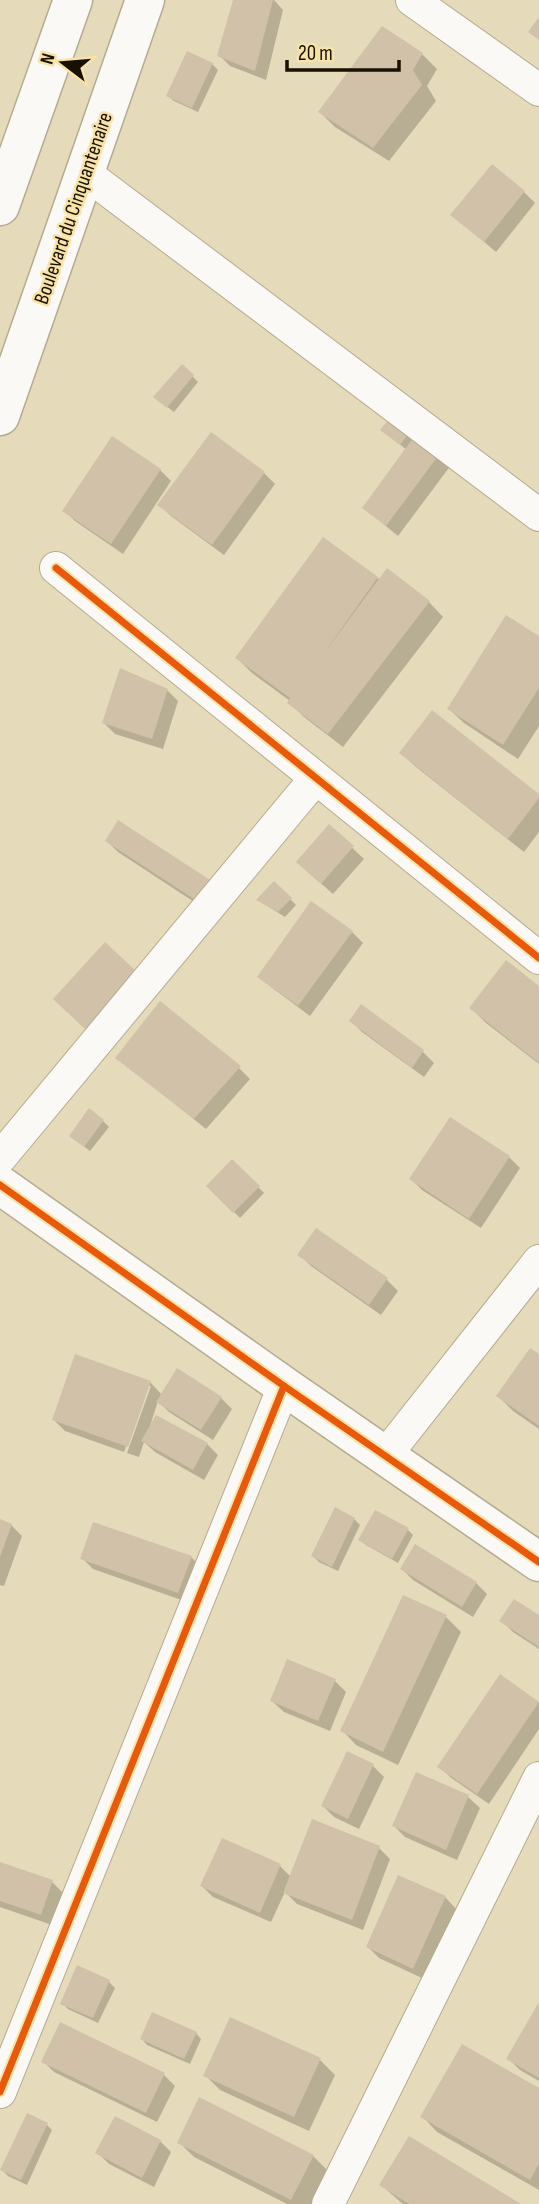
<svg xmlns="http://www.w3.org/2000/svg" width="539" height="2204" viewBox="0 0 539 2204" font-family="'Sofia Sans Condensed',sans-serif">
  <style>
    .shadow { fill: #0003 }
    .building { fill: #d0c1a8 }
    .lines { fill: none; stroke-linecap: round; stroke-linejoin: round }
    .street-casing { stroke: #b4ab92; stroke-width: 34 }
    .secondary-casing { stroke: #b4ab92; stroke-width: 41 }
    .street { stroke: #fbf9f5; stroke-width: 32 }
    .secondary { stroke: #fbf9f5; stroke-width: 38 }
    .cycleway-casing { stroke: #f7e3a8; stroke-width: 11 }
    .cycleway { stroke: #e8590c; stroke-width: 7 }
    .labels { text-anchor: middle; stroke-width: 5; stroke-linejoin: round; paint-order: stroke }
    .street-label { font-size: 21px; fill: #181000; stroke: #f7e3a8 }
  </style>
  <rect width="100%" height="100%" fill="#e5daba"/>
  <g class="shadow">
    <polygon points="235,0 274,0 283,10 266,80 230,66 219,55"/>
    <polygon points="422,54 437,69 427,86 436,101 389,161 335,127 320,112"/>
    <polygon points="212,64 218,70 198,112 174,101 168,96"/>
    <polygon points="524,192 535,203 496,252 453,215"/>
    <polygon points="182,366 198,382 174,412 161,402"/>
    <polygon points="392,417 454,461 398,536 364,508 407,450 388,435"/>
    <polygon points="112,439 160,470 171,481 123,554 75,521 64,510"/>
    <polygon points="264,473 275,484 224,555 171,516 160,505"/>
    <polygon points="377,578 429,602 443,617 343,747 304,717 289,702 290,701 252,673 237,658"/>
    <polygon points="539,638 539,726 518,759 464,723 449,709"/>
    <polygon points="167,690 178,701 163,749 115,734 104,723"/>
    <polygon points="401,753 539,796 539,832 524,852 416,767"/>
    <polygon points="329,826 364,859 333,894 309,873"/>
    <polygon points="107,841 209,881 220,892 208,911 118,852"/>
    <polygon points="274,883 296,905 285,917 258,900"/>
    <polygon points="352,932 363,943 310,1016 271,987 260,976"/>
    <polygon points="539,988 539,1064 486,1023 471,1008"/>
    <polygon points="351,1021 423,1052 434,1063 424,1077 362,1032"/>
    <polygon points="117,1057 239,1068 250,1079 206,1129"/>
    <polygon points="103,1121 109,1127 90,1151 77,1141"/>
    <polygon points="509,1157 520,1168 481,1228 422,1190 411,1179"/>
    <polygon points="232,1161 264,1193 240,1218 208,1186"/>
    <polygon points="300,1255 387,1280 398,1291 381,1315 311,1266"/>
    <polygon points="539,1356 539,1429 513,1411 498,1396"/>
    <polygon points="150,1382 162,1395 221,1398 232,1409 213,1440 169,1412 158,1401 150,1426 207,1444 218,1455 204,1480 155,1452 144,1442 139,1457 127,1453 151,1386 147,1386 124,1452 65,1431 54,1420"/>
    <polygon points="354,1519 360,1525 338,1571 319,1562 313,1556"/>
    <polygon points="0,1521 11,1525 22,1536 4,1586 0,1585"/>
    <polygon points="408,1530 413,1535 398,1563 366,1545 360,1540"/>
    <polygon points="416,1546 476,1583 487,1594 473,1617 413,1580 402,1569"/>
    <polygon points="191,1557 202,1568 190,1603 93,1569 82,1558"/>
    <polygon points="446,1617 461,1632 398,1765 356,1745 342,1730"/>
    <polygon points="539,1617 539,1649 513,1632 502,1621"/>
    <polygon points="501,1676 539,1703 539,1729 489,1804 450,1777 439,1766"/>
    <polygon points="335,1681 346,1692 330,1731 284,1712 272,1701"/>
    <polygon points="373,1766 384,1777 359,1829 334,1817 323,1806"/>
    <polygon points="417,1774 468,1797 480,1808 457,1860 405,1837 394,1826"/>
    <polygon points="379,1848 390,1859 363,1930 297,1904 285,1892 271,1922 213,1897 202,1886 280,1866 291,1877"/>
    <polygon points="0,1864 52,1882 63,1893 52,1925 0,1907"/>
    <polygon points="445,1897 456,1909 424,1979 379,1958 368,1947"/>
    <polygon points="109,1982 115,1988 98,2023 68,2009 62,2003"/>
    <polygon points="539,2006 539,2081 520,2070 509,2059"/>
    <polygon points="196,2033 201,2039 190,2064 147,2045 142,2039"/>
    <polygon points="320,2060 335,2075 309,2131 220,2090 205,2075"/>
    <polygon points="43,2061 164,2075 175,2086 157,2122 54,2072"/>
    <polygon points="539,2090 539,2190 437,2132 423,2117"/>
    <polygon points="47,2125 52,2130 27,2185 8,2176 2,2170"/>
    <polygon points="160,2141 171,2152 154,2187 109,2164 98,2153"/>
    <polygon points="179,2142 313,2156 328,2171 311,2204 287,2204 194,2157"/>
    <polygon points="381,2185 518,2204 403,2204"/>
  </g>
  <g class="building">
    <polygon points="233,0 273,0 255,71 217,56"/>
    <polygon points="539,17 539,40 528,32"/>
    <polygon points="382,26 423,53 413,70 422,85 373,148 318,112"/>
    <polygon points="187,51 213,63 192,108 166,96"/>
    <polygon points="492,164 525,191 484,242 450,215"/>
    <polygon points="182,364 194,375 167,408 153,397"/>
    <polygon points="392,415 411,430 400,445 380,430"/>
    <polygon points="419,430 444,448 386,526 362,508"/>
    <polygon points="211,432 265,472 212,545 157,505"/>
    <polygon points="112,436 161,469 111,544 62,511"/>
    <polygon points="323,537 378,577 324,653 387,568 430,601 328,734 287,703 290,698 235,658"/>
    <polygon points="506,615 539,636 539,688 503,745 447,709"/>
    <polygon points="120,668 168,689 152,739 102,723"/>
    <polygon points="432,710 539,794 539,798 508,839 399,753"/>
    <polygon points="118,820 210,880 197,901 105,841"/>
    <polygon points="329,824 354,846 321,884 296,862"/>
    <polygon points="274,881 292,898 278,912 256,900"/>
    <polygon points="311,901 353,931 298,1006 257,977"/>
    <polygon points="105,942 137,972 85,1029 53,999"/>
    <polygon points="506,960 539,986 539,1063 469,1008"/>
    <polygon points="160,1001 241,1066 194,1119 115,1058"/>
    <polygon points="361,1004 424,1050 412,1068 349,1021"/>
    <polygon points="89,1108 104,1120 84,1147 69,1136"/>
    <polygon points="450,1117 510,1156 469,1219 409,1179"/>
    <polygon points="232,1159 260,1186 233,1213 206,1186"/>
    <polygon points="316,1228 388,1278 369,1305 297,1255"/>
    <polygon points="530,1348 539,1354 539,1426 496,1396"/>
    <polygon points="75,1354 151,1381 128,1447 52,1420"/>
    <polygon points="177,1368 222,1397 201,1430 156,1402"/>
    <polygon points="156,1415 208,1443 193,1470 141,1441"/>
    <polygon points="335,1507 355,1518 332,1567 311,1556"/>
    <polygon points="375,1510 409,1528 392,1559 358,1540"/>
    <polygon points="0,1519 12,1524 0,1557"/>
    <polygon points="93,1522 192,1556 178,1593 80,1559"/>
    <polygon points="415,1544 477,1582 462,1607 400,1569"/>
    <polygon points="403,1595 447,1615 383,1752 340,1731"/>
    <polygon points="514,1599 539,1615 539,1647 499,1621"/>
    <polygon points="287,1659 336,1679 318,1721 270,1701"/>
    <polygon points="500,1674 539,1702 477,1794 437,1767"/>
    <polygon points="347,1751 374,1764 348,1819 321,1806"/>
    <polygon points="416,1772 469,1795 446,1850 392,1826"/>
    <polygon points="312,1819 380,1846 352,1920 283,1893"/>
    <polygon points="222,1838 281,1864 260,1913 200,1886"/>
    <polygon points="0,1862 53,1880 41,1915 0,1901"/>
    <polygon points="398,1875 446,1896 413,1969 366,1947"/>
    <polygon points="77,1965 110,1980 93,2018 60,2004"/>
    <polygon points="539,2002 539,2078 506,2059"/>
    <polygon points="152,2012 197,2032 184,2059 140,2039"/>
    <polygon points="230,2017 321,2058 294,2117 203,2076"/>
    <polygon points="60,2022 165,2073 146,2113 41,2062"/>
    <polygon points="462,2044 539,2088 539,2164 530,2180 420,2117"/>
    <polygon points="199,2097 314,2155 291,2200 177,2143"/>
    <polygon points="27,2113 48,2123 21,2180 0,2170"/>
    <polygon points="115,2116 161,2140 142,2178 95,2153"/>
    <polygon points="409,2136 521,2204 409,2204 379,2185"/>
  </g>
  <g class="lines">
    <g class="street-casing">
      <g id="street">
        <polyline points="412,0 539,90"/>
        <polyline points="85,173 539,515"/>
        <polyline points="56,568 539,958"/>
        <polyline points="0,1158 315,779"/>
        <polyline points="385,1456 539,1261"/>
        <polyline points="0,2092 284,1386"/>
        <polyline points="328,2204 539,1778"/>
      </g>
    </g>
    <g class="secondary-casing">
      <g id="secondary">
        <polyline points="0,206 73,0"/>
        <polyline points="0,416 145,0"/>
        <polyline points="0,1185 284,1386 539,1562"/>
      </g>
    </g>
    <use href="#street" class="street"/>
    <use href="#secondary" class="secondary"/>
    <g class="cycleway-casing">
      <g id="cycleway">
        <polyline points="56,568 539,958"/>
        <polyline points="0,1185 284,1386 539,1562"/>
        <polyline points="0,2092 284,1386"/>
      </g>
    </g>
    <use href="#cycleway" class="cycleway"/>
  </g>
  <g class="labels">
    <g class="street-label">
      <text transform="translate(73 208) rotate(-71)" y="7">Boulevard du Cinquantenaire</text>
    </g>
  </g>
  <g transform="translate(63 63) rotate(286)" stroke="#f7e3a8" stroke-width="5" paint-order="stroke">
  <path d="M0-5L12 26L0 18L-12 26Z" fill="#181000"/>
  <text y="-10" font-size="19" font-weight="bold" text-anchor="middle" fill="#181000">N</text>
  </g>
  <path d="M287 60v10h112v-10" fill="none" stroke="#181000" stroke-width="3.5"/>
  <text x="298" y="60" font-size="21" fill="#181000" stroke="#f7e3a8" stroke-width="5" paint-order="stroke">20 m</text>
</svg>
